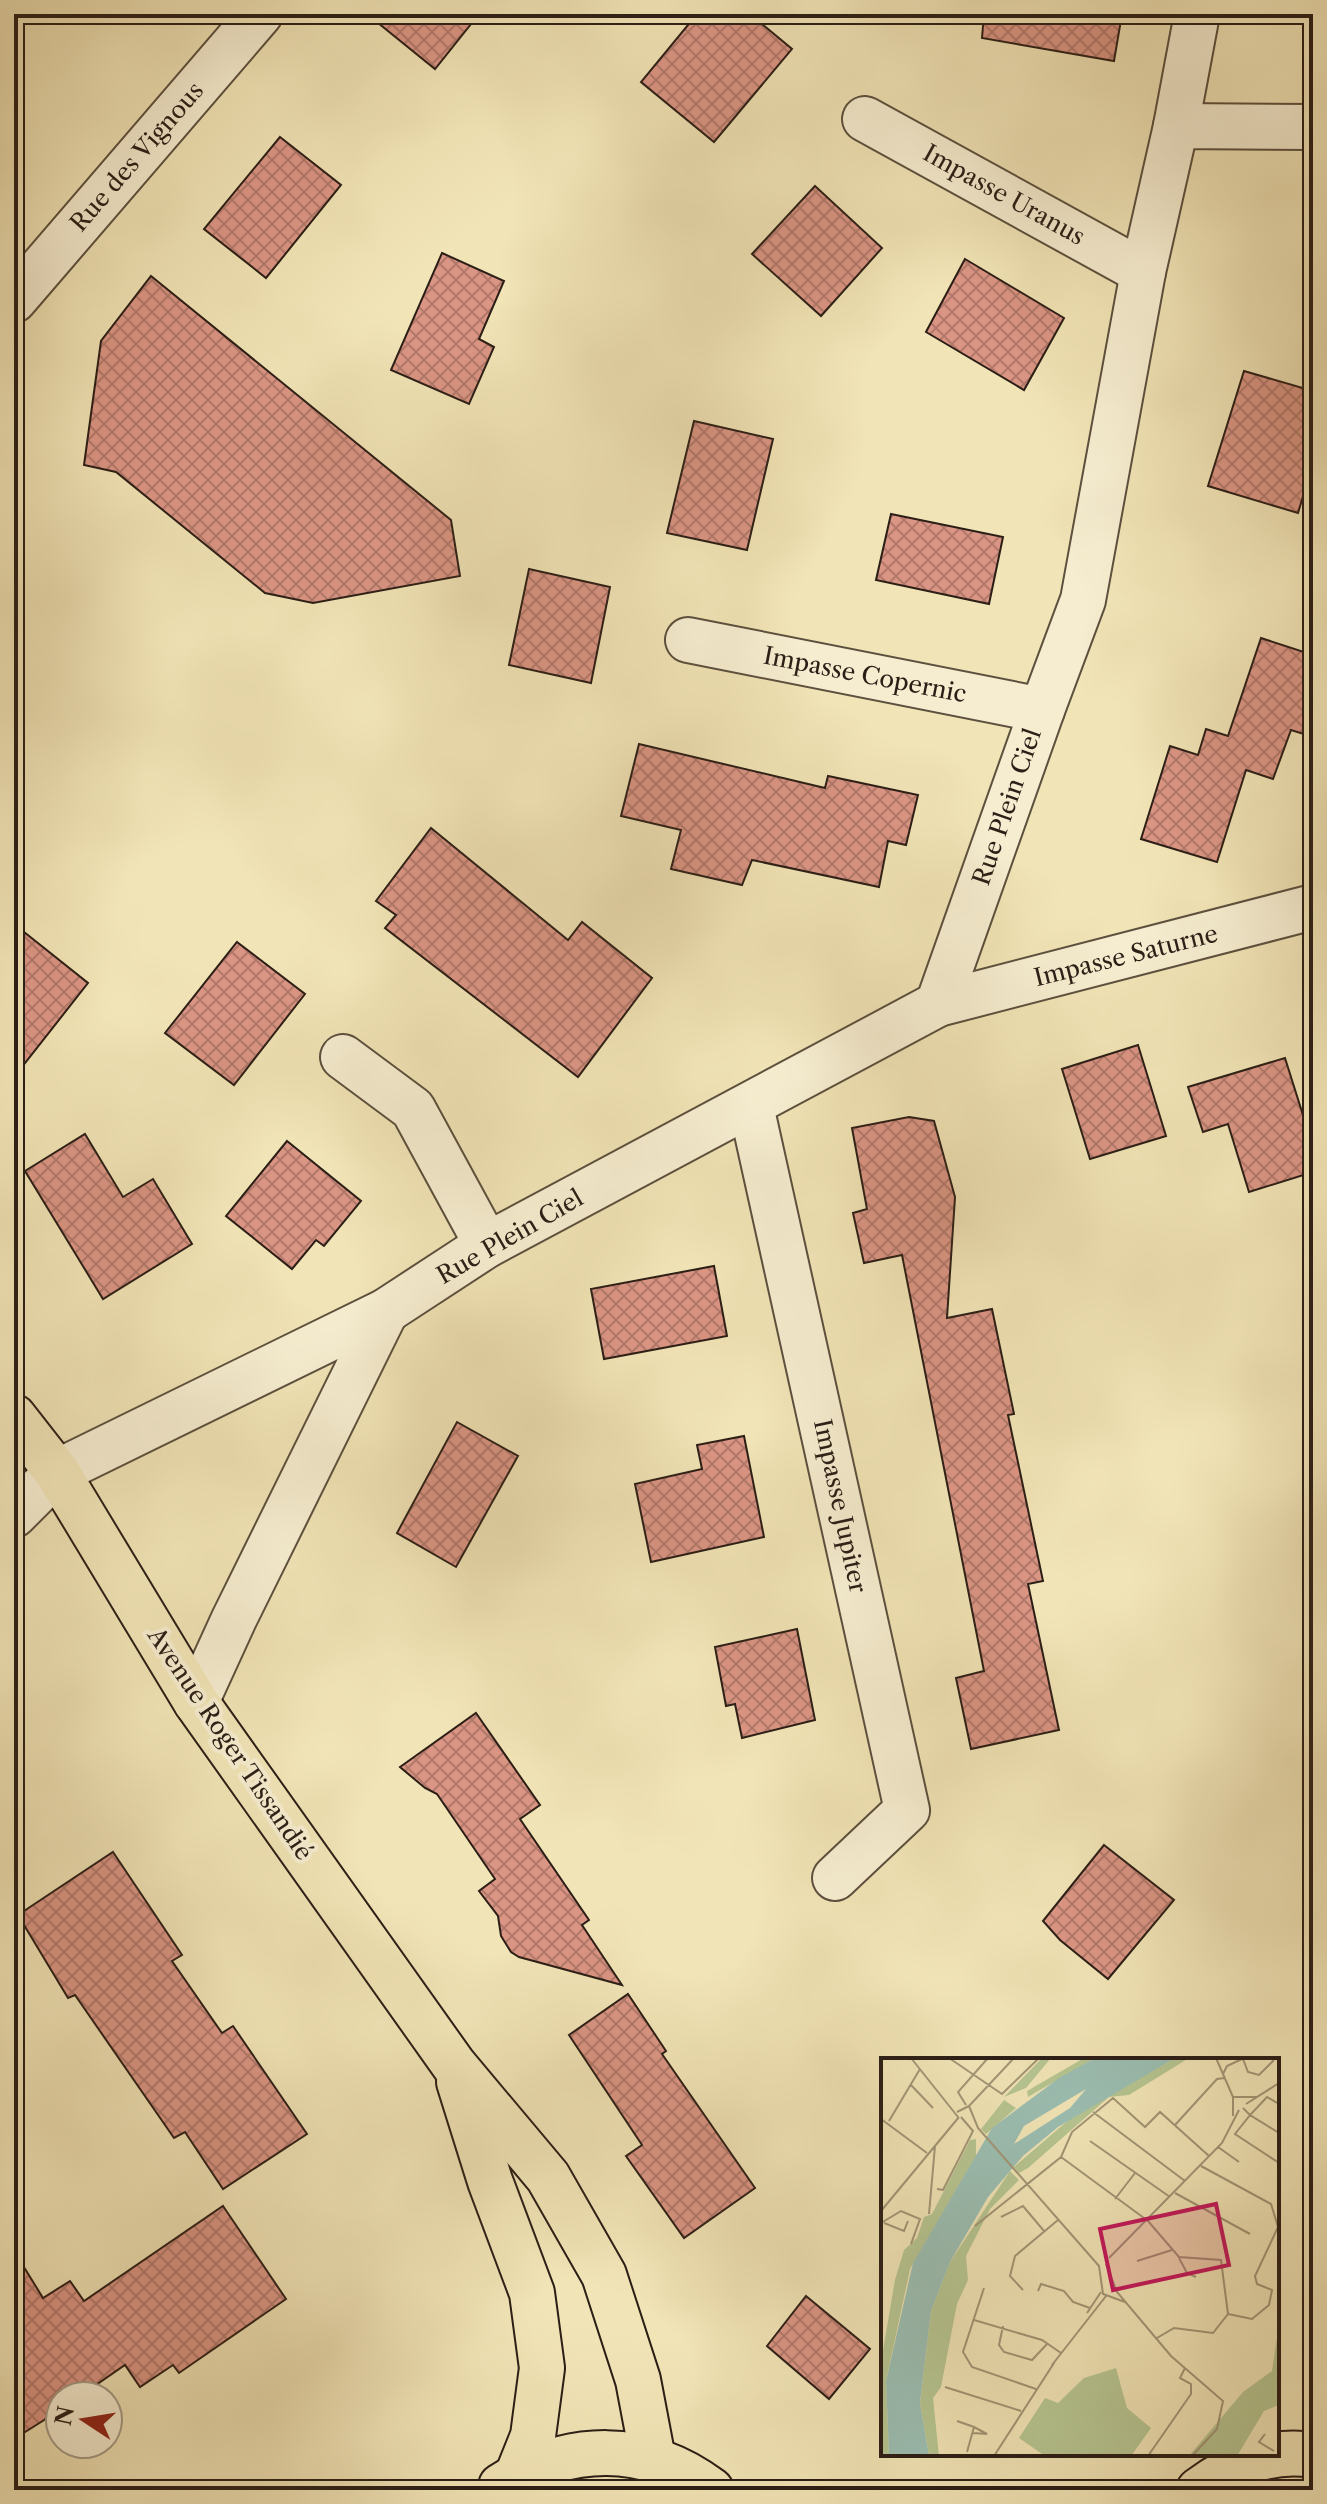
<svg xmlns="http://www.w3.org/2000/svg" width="1327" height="2504" viewBox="0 0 1327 2504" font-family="'Libre Caslon Text',serif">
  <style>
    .building { fill: url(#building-cross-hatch); stroke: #2b1e16; stroke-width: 2 }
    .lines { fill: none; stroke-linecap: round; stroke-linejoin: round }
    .minor-casing { stroke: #5c503e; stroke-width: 48 }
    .major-casing { stroke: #2b1e16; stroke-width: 48 }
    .minor { stroke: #f6edd0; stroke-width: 44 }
    .major { stroke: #f1e4b6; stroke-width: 44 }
    .labels { text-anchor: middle; stroke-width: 8; stroke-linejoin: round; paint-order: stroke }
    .street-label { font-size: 24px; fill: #2b1e16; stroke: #f6edd0 }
    .inset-road { fill: none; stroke: #a29576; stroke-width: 2 }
    .view { fill: #c2185b; fill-opacity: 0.15; stroke: #c2185b; stroke-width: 4 }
    .inset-edge { fill: none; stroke: #2b1e16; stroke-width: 4 }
  </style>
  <defs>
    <pattern id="building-cross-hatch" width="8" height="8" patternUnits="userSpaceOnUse" patternTransform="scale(2)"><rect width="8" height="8" fill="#db9584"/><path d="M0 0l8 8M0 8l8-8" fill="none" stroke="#b2796b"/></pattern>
  </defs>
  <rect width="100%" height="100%" fill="#f1e4b6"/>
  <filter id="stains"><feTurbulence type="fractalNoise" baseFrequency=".0025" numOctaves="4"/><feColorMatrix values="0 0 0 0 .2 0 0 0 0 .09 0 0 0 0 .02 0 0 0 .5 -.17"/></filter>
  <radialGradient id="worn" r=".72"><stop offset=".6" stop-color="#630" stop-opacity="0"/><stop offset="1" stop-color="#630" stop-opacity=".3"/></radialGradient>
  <g class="building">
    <polygon points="367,14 479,14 435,69"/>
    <polygon points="697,14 750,14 792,49 714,142 641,82"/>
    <polygon points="984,14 1122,14 1114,61 982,38"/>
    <polygon points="280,137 341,185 266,278 204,229"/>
    <polygon points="815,186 882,248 821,316 752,254"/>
    <polygon points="442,253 504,281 479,339 494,347 469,404 391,370"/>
    <polygon points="965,259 1064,318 1024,390 926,332"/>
    <polygon points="151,276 451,520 460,576 313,603 265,593 116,472 84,465 101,341"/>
    <polygon points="1244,371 1313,391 1313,463 1298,513 1208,486"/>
    <polygon points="694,421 773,439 747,550 667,533"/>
    <polygon points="891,514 1003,537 989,604 876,580"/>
    <polygon points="529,569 610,587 591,683 509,665"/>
    <polygon points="1261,638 1313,655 1313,737 1291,730 1273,779 1246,770 1217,862 1141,839 1170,746 1198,755 1206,729 1228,736"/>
    <polygon points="639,744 825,788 828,776 918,795 906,845 888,841 879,887 752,860 742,885 671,869 681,830 621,816"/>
    <polygon points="431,828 568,940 582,922 652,978 578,1077 385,928 396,915 376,901"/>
    <polygon points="14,924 88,983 14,1077"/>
    <polygon points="237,942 305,994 234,1085 165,1033"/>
    <polygon points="1138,1045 1166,1136 1090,1159 1062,1069"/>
    <polygon points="1285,1058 1313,1147 1313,1172 1249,1192 1228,1124 1203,1132 1188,1087"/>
    <polygon points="909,1117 934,1121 955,1197 947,1318 992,1309 1014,1414 1008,1415 1043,1581 1028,1584 1059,1730 971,1749 956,1678 984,1671 902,1255 864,1263 853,1213 867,1209 852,1128"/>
    <polygon points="85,1134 123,1197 153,1179 192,1244 103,1299 25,1171"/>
    <polygon points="287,1141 361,1201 324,1246 316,1240 292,1269 226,1216"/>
    <polygon points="714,1266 727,1336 604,1359 591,1289"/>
    <polygon points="457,1422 518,1456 456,1567 397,1533"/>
    <polygon points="744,1436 764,1537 651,1562 635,1484 702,1469 697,1445"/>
    <polygon points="797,1629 815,1720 742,1738 735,1704 726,1706 715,1647"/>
    <polygon points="476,1713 540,1805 520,1819 589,1920 582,1925 622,1985 519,1957 511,1952 501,1936 498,1916 479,1891 495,1879 437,1794 425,1788 400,1767"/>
    <polygon points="1104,1845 1174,1900 1108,1979 1060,1940 1043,1921"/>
    <polygon points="113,1852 182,1955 172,1961 222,2033 233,2026 307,2134 223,2189 185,2132 174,2138 75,1995 68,1998 18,1915"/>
    <polygon points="628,1994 666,2051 662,2054 755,2188 684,2238 626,2156 642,2145 569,2035"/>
    <polygon points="223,2206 286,2299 179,2373 173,2365 140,2387 125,2365 80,2396 60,2396 60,2410 14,2439 14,2251 43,2298 70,2281 84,2301"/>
    <polygon points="806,2296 870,2349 829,2399 767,2346"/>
  </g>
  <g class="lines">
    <g class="minor-casing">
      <g id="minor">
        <polyline points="865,119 1143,272"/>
        <polyline points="1176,126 1197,14"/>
        <polyline points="14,300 260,14"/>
        <polyline points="688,640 1042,710"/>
        <polyline points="938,1004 1313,907"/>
        <polyline points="343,1057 413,1109 487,1245"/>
        <polyline points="751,1106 907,1810 835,1878"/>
        <polyline points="14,1515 57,1472 386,1311 487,1245 938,1004 1042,710 1083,600 1143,272 1176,126 1313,127"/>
        <polyline points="196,1702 234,1619 386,1311"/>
      </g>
    </g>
    <g class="major-casing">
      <g id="major">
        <polyline points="14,1417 57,1472 196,1702 454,2065 548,2177 604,2275 638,2380 653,2459"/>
        <polyline points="459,2082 490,2181 532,2293 542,2368 533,2436 517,2476"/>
        <path d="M 501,2486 C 569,2442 646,2441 711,2490"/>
        <path d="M 1199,2490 C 1233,2465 1269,2448 1313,2455"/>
      </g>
    </g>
    <use href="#minor" class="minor"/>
    <use href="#major" class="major"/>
  </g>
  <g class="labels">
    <g class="street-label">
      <text transform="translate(137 157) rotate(-49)" y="8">Rue des Vignous</text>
      <text transform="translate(1004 195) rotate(29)" y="8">Impasse Uranus</text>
      <text transform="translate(865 675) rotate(11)" y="8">Impasse Copernic</text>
      <text transform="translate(1007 807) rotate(-71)" y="8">Rue Plein Ciel</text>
      <text transform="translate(1126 956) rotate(-14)" y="8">Impasse Saturne</text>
      <text transform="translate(510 1237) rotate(-30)" y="8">Rue Plein Ciel</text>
      <text transform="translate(840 1506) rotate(78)" y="8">Impasse Jupiter</text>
      <text transform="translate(230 1744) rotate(56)" y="8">Avenue Roger Tissandié</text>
    </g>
  </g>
  <g transform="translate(881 2058)">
    <rect width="398" height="398" fill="#f1e4b6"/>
    <path d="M 161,0 L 170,0 L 145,30 L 123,39 ZM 123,42 L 135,50 L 105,76 L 100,71 Z" fill="#b6c591"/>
    <path d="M 203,0 L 214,0 L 147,39 L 146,33 ZM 294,0 L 308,0 L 248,37 L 228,39 L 147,110 L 138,115 L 133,109 L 191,59 ZM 95,81 L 95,98 L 29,211 L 5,323 L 8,398 L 0,398 L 0,304 L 14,222 L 23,192 L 36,180 L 43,159 L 51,156 L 89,82 ZM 129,113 L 138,122 L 109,151 L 85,198 L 87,222 L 76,246 L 60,329 L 52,340 L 58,398 L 48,398 L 39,345 L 50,253 L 69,204 ZM 398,266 L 398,347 L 383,353 L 356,398 L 308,398 L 362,334 L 391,313 Z" fill="#b6c591"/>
    <path d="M 235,310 L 246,350 L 270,370 L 250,398 L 164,398 L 138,380 L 164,340 L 177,345 L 203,320 Z" fill="#b6c591"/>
    <path d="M 214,0 L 294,0 L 177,69 L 142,98 L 107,139 L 69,204 L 50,253 L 39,345 L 48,398 L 8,398 L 5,323 L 32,205 L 111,70 L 178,20 ZM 205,31 L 189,50 L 133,86 L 143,68 Z" fill="#9bbeb2" fill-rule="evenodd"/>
    <path class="inset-road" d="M 30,0 L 77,59M 68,0 L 121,36 L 158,0M 335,0 L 352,39M 362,1 L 367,14 L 378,17 L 393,2M 342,16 L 346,8 L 361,1M 29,26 L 52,50M 365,46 L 398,25M 398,46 L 386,39 L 369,57 L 398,75M 85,47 L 77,34 L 107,0M 88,48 L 133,0M 362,50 L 369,57 L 354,76 L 398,105M 76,54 L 88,48 L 97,70 L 218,208 L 222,236 L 244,244M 212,54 L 304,123M 352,58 L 352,39 L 376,39M 0,61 L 46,95M 8,63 L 39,11M 294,67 L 336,21 L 344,20M 209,83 L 289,139M 337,89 L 358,104M 180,99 L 267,163 L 298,199 L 340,202 L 347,256 L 332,275 L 293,270 L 276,280M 320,108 L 390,146 L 397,169 L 374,218 L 376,226 L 391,232 L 388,247 L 371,261 L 347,256M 56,131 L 62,132 L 92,73 L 80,59M 294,135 L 369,176M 234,141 L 254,115M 0,153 L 78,59M 48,156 L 54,88M 120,159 L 142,148 L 163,173M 0,165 L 20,153 L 39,161 L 30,186M 3,165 L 23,173 L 27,163M 94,168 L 180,99 L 191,74 L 232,40 L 264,69 L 279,54 L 328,98M 228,200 L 341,85 L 358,52M 298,200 L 306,215 L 315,219M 256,203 L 291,192M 225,206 L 236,234 L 290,298 L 342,343 L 336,371 L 311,398M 103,230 L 82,294 L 91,309 L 155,331M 142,232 L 129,218 L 134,198 L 177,162M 157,233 L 160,226 L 183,233 L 192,244 L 209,250M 206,255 L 220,234M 93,262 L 161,282 L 180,295M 122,268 L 118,287 L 123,294 L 151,302 L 166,286M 171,307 L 225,238M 64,329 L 140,353M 76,363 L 93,369 L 86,394M 92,375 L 106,376 L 93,369M 384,376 L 378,384 L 393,393M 113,398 L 173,305M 267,398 L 310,336 L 310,326 L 299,320 L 304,310"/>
    <path class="view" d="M 335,146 L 348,207 L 232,232 L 219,171 Z"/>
    <rect width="398" height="398" class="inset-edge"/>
  </g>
  <rect width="1327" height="2504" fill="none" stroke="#f1e4b6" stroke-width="48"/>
  <rect x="16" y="16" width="1295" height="2472" fill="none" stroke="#2b1e16" stroke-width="4"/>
  <rect x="24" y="24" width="1279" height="2456" fill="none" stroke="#2b1e16" stroke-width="2"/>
  <g transform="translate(84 2420) rotate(282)"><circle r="38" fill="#f6edd0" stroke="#a59a86" stroke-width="2"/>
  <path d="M0-6L14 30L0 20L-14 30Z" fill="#8f2418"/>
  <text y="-12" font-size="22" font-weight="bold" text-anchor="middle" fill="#2b1e16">N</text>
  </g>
  <rect width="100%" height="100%" filter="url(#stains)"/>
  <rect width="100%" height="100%" fill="url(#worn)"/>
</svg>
